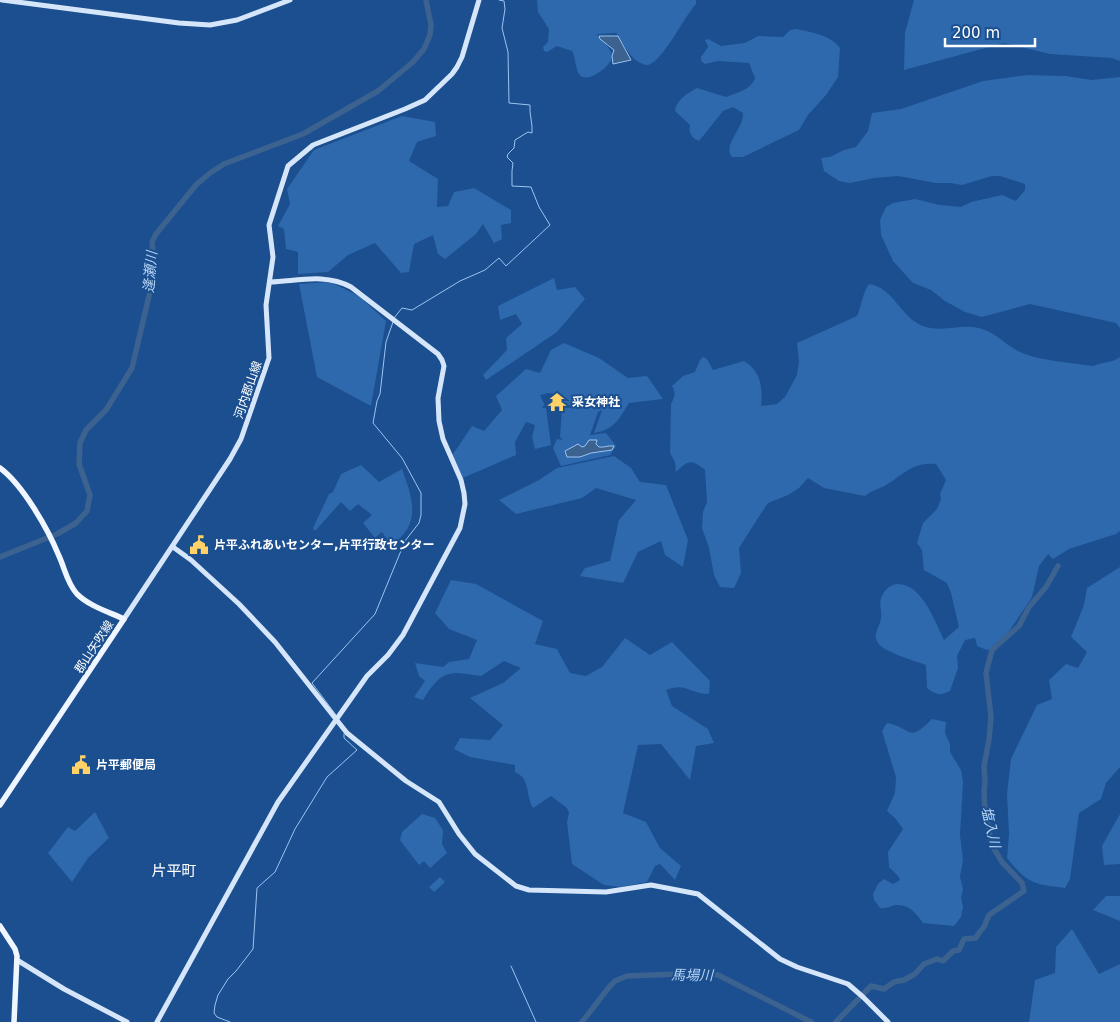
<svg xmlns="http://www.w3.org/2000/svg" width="1120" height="1022" viewBox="0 0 1120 1022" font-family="'DejaVu Sans','Noto Sans JP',sans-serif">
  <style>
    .green { fill: #2e69ad }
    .water { fill: #3c6290; stroke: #9cc4f0 }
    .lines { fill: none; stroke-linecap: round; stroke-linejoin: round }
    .stream { stroke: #9cc4f0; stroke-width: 1 }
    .river { stroke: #3c6290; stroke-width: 5.5 }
    .secondary { stroke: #d6e6fa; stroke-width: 5 }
    .primary { stroke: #f0f6ff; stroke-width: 5.5 }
    .labels { text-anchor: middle; stroke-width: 4; stroke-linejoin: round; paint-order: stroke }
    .street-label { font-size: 12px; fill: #fff; stroke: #1b4f8f }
    .poi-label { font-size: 12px; font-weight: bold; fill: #fff; stroke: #1b4f8f; text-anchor: start }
    .water-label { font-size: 14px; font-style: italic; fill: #b5d3f5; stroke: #1b4f8f }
    .quarter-label { font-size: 15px; fill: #fff; stroke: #1b4f8f }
  </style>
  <rect width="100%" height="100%" fill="#1b4f8f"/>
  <g class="green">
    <path d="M 537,0 L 696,0 L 696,4 C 684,17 663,61 648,65 C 644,65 640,63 637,61 C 628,55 623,42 616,33 L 597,34 C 601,41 612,48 612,57 C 612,65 586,86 579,74 C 575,68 576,58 572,51 L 557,46 L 547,52 L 544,51 L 543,47 L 548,42 L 549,29 L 538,12 Z"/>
    <polygon points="914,0 1120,0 1120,61 1112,58 1050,54 1004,43 904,70 905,33"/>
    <path d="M 796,29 C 810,32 831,35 840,48 L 838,77 L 826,95 L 808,115 L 799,130 L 743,157 L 732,157 C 722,144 744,129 743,113 L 733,107 L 723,111 L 699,141 C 692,138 688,133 690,125 L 675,111 C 676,100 688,93 697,88 L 726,97 C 736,93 751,90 755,78 L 749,63 L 718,61 L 705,64 L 701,61 L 701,57 L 708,47 L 705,40 L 708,39 L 721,46 L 745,43 L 758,36 L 783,37 L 790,30 Z"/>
    <polygon points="1028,75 1065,76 1092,80 1120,77 1120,328 1116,323 1030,304 982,317 965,312 945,301 931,290 913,283 893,261 881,235 880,220 886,207 893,203 915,199 940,205 961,207 971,202 1002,195 1016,201 1025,190 1025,184 1000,176 992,176 962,185 951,183 936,183 898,176 874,178 850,183 839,181 824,171 821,158 830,157 844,150 856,147 868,131 872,113 901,109 983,81"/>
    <polygon points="402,116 435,122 436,136 417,142 409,161 438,179 437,207 448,206 454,192 474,188 511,210 511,223 501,225 502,239 494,243 483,224 476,234 445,259 438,254 433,235 414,244 409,272 401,273 375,243 348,255 328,272 298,274 298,252 286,249 284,229 278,226 290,204 287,189 314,150"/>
    <polygon points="554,278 557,290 575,287 585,299 557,332 486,380 483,375 507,350 506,338 522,324 516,314 500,320 498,306"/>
    <polygon points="330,282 359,296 386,321 371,406 317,377 299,284"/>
    <path d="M 869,284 C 894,287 902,321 926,327 C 944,332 961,324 979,328 C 997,332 1007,348 1025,354 C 1043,361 1073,363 1093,366 C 1102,362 1112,363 1120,357 L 1120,531 L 1116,534 L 1069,549 L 1053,559 L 1048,554 L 1039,566 L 1032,597 L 1008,633 L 993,648 L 987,650 L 977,646 L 975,638 L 965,640 L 957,656 L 958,668 L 950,691 C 940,696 936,695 927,688 L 926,665 C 916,661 883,652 878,643 C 872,634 880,627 881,618 C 882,612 879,604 881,598 C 884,591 889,585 897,584 C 922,583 935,622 944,640 L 959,627 L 951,593 L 947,583 L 924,570 L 922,550 L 917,543 L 923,523 L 937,509 L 941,499 L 940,494 L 946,480 L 936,464 C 912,462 905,474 886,485 C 879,489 872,490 865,496 L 824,488 L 808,478 L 799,488 L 788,495 L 768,503 L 760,515 L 739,548 L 741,573 L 734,588 L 720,587 L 714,575 L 709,548 L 702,528 L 703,512 L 707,502 L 705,470 C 691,459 689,460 676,472 L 675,462 L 670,453 L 671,404 C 675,397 676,392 672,386 L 683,376 L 695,372 L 700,360 L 703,357 L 707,359 L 713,370 L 744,361 C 761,371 763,388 761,406 L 777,404 L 785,397 L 797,375 L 799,361 L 797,343 L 857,316 C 862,305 862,294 869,284 Z"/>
    <path d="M 564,343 L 599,358 L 628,378 L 647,376 L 663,399 L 629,403 C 619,419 614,430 594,433 L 602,410 L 598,412 L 590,435 L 606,433 L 616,446 L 610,455 L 561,466 L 553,448 L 557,439 L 563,440 L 560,437 L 563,395 L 549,393 L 540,395 L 546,408 L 551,445 L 535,449 L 532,437 L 535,425 L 526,422 L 515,442 L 516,455 L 463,478 L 451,457 L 472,426 L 484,431 L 502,410 L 496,396 L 526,369 L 540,373 L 551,350 Z"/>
    <polygon points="614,456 631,468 640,482 666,485 688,540 683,567 665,555 661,541 638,552 623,583 580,576 585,568 610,561 619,520 636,500 596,488 582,498 516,514 499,500 539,480 557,468"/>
    <path d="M 361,465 L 379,482 L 402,469 C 413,499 422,525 391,545 L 382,532 L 375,538 L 363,523 L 372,515 L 358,504 L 350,511 L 341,502 L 315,531 L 313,528 L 329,494 L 333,492 L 341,474 Z"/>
    <path d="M 1120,567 L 1120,767 L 1106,783 L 1101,799 L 1079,813 L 1070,879 L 1065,888 C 1033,884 1028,884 1007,858 L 1009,834 L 1007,794 L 1011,759 L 1037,705 L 1052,699 L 1049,680 L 1066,664 L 1078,668 L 1087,652 L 1071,637 L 1084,605 L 1087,588 Z"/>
    <path d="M 451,580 L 476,584 L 543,621 L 535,644 L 557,649 L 570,673 L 586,676 L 602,667 L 625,638 L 650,655 L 672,642 L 710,681 L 709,694 C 690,694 686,682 666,690 L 672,706 L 708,729 L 714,743 L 696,746 L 690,780 L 661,744 L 638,745 L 623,813 L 646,822 L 660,848 L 681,866 L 675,880 L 660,864 L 655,866 L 647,882 L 620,887 L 604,885 L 572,864 L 567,822 L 569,813 L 567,808 L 551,796 L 533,808 C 525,794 531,779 515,772 L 515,765 L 470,757 L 454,749 L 460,738 L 490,740 L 503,725 L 470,698 L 503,683 L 521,668 L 504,661 L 481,676 C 447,671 442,670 423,700 L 414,697 L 425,681 L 419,676 L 415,663 L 443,667 L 449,662 L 469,659 L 477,640 L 449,629 L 435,613 Z"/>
    <path d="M 932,719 L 946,722 L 945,733 L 950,744 L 950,752 L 961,770 L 963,782 L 960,835 L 963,860 L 960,877 L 963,889 L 961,898 L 963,907 L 961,917 L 954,926 L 923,923 C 916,913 909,904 896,905 C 890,906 886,909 880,908 L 874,900 L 873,894 L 878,884 L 884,879 L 893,884 L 900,880 L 898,876 L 889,867 L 888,852 L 903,829 L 895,818 L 887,811 L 895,793 L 896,777 L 882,731 L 887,723 C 913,728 907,744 932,719 Z"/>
    <polygon points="95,812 109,838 88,858 72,882 48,853 68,827 75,831"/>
    <polygon points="422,814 435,818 443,830 442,844 447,853 430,868 424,861 419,865 400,840 402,832"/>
    <polygon points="1120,814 1120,864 1104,865 1102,846"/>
    <polygon points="440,877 445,882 434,892 429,887"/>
    <polygon points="1106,896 1120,896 1120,921 1093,910"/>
    <polygon points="1072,929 1099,974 1120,964 1120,1022 1029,1022 1035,980 1055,973 1056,947"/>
  </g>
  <g class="water">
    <polygon points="599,36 618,36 631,60 613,64 612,56 614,50 600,39"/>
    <path d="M 589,440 L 597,440 L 596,444 L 599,447 C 604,448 608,445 614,446 L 612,450 L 591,453 L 580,457 L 567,457 L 565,451 L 578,444 L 582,447 L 585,446 Z"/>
  </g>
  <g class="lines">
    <g class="stream">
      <path d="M 394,318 L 402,308 L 412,310 L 460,281 L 485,270 L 499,258 L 506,266 L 550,225 L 539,207 L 531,187 L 512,186 L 512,171 L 513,163 L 507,157 L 508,154 L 514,148 L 515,140 L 528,132 L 532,133 C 533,124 529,114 530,105 L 509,103 L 508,52 L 502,28 L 505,9 L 504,1 L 499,0"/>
      <polyline points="336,715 312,683 375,614 405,541 419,523 421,515 421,493 402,458 373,423 377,401 380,394 386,342 393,322"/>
      <polyline points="511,966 536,1022"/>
      <polyline points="230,1022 217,1017 214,1013 215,1005 218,995 228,979 236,971 253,949 257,888 275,872 295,829 327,777 357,750 344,738 344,734"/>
    </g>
    <g class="river">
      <polyline points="0,557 57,534 76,523 87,511 90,495 79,464 80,443 86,430 106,410 132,368 153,279 154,264 152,242 156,234 196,185 210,173 224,164 303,134 378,91 413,62 424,49 430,35 431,25 426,0"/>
      <polyline points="582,1022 610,986 615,981 627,976 703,973 718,975 811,1022"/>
      <path d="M 836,1022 L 871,986 L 884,989 L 894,982 L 904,980 L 915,974 L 924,964 L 937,959 L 943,961 L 953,951 L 959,950 L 964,939 L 976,938 C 978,933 983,929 985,925 C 986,921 987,919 989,915 L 1024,891 L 1022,883 L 1002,862 L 993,847 L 990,839 L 989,828 L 985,813 L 984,791 L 985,781 L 984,766 L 989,740 L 991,717 L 986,673 L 992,650 L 1019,626 L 1029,607 L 1046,587 L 1058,566"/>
    </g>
    <g class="secondary">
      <polyline points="2,0 179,23 210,25 237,20 290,0"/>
      <polyline points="173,547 191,560 239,604 275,642 347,733 406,781 439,802 459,834 475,854 516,886 529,890 606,892 651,885 698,894 780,959 797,967 848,984 863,997 888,1022"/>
      <polyline points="124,619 230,459 241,439 269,358 266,305 273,257 269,225 288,166 313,145 405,109 425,100 452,74 457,67 462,57 479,0"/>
      <polyline points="17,960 64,989 127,1022"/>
      <path d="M 157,1022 L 278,802 L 367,676 L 388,655 L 403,635 L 460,528 L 465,504 L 464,493 L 461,480 L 443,439 L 439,421 L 438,398 L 444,366 L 442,360 L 438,354 L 351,287 C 325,273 298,281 270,282"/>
    </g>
    <g class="primary">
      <path d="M 0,468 C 23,485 48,529 59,556 C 65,569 67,583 77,594 C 89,606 109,612 124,619 L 0,805"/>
      <polyline points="0,926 15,949 17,956 14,1022"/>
    </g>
  </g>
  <defs>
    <g id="temple-bare" transform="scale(1.5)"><path d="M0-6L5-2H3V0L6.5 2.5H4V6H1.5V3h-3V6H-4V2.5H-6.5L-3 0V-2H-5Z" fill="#ffd166" stroke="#1b4f8f" stroke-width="2.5" paint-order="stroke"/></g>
    <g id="civic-bare" transform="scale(1.5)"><path d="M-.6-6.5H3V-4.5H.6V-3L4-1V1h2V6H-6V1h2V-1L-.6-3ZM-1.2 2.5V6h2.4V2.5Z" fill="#ffd166" stroke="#1b4f8f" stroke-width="2.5" paint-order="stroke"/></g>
  </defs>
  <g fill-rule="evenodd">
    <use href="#temple-bare" x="557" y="402"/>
    <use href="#civic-bare" x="199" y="545"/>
    <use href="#civic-bare" x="81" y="765"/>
  </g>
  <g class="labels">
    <g class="street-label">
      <text transform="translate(248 390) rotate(-71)" y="4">河内郡山線</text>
      <text transform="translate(94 647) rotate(-57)" y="4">郡山矢吹線</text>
    </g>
    <g class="poi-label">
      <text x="572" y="406">采女神社</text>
      <text x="214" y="549">片平ふれあいセンター,片平行政センター</text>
      <text x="96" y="769">片平郵便局</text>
    </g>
    <g class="water-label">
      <text transform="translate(150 272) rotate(-85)" y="5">逢瀬川</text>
      <text transform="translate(991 827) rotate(77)" y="5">塩入川</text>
      <text transform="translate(692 975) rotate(1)" y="5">馬場川</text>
    </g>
    <g class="quarter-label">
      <text x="174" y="876">片平町</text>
    </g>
  </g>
  <path d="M945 38v8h90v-8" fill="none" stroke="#ffffff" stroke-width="2.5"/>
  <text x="952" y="38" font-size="15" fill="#ffffff" stroke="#1b4f8f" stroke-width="4" paint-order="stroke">200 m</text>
</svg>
